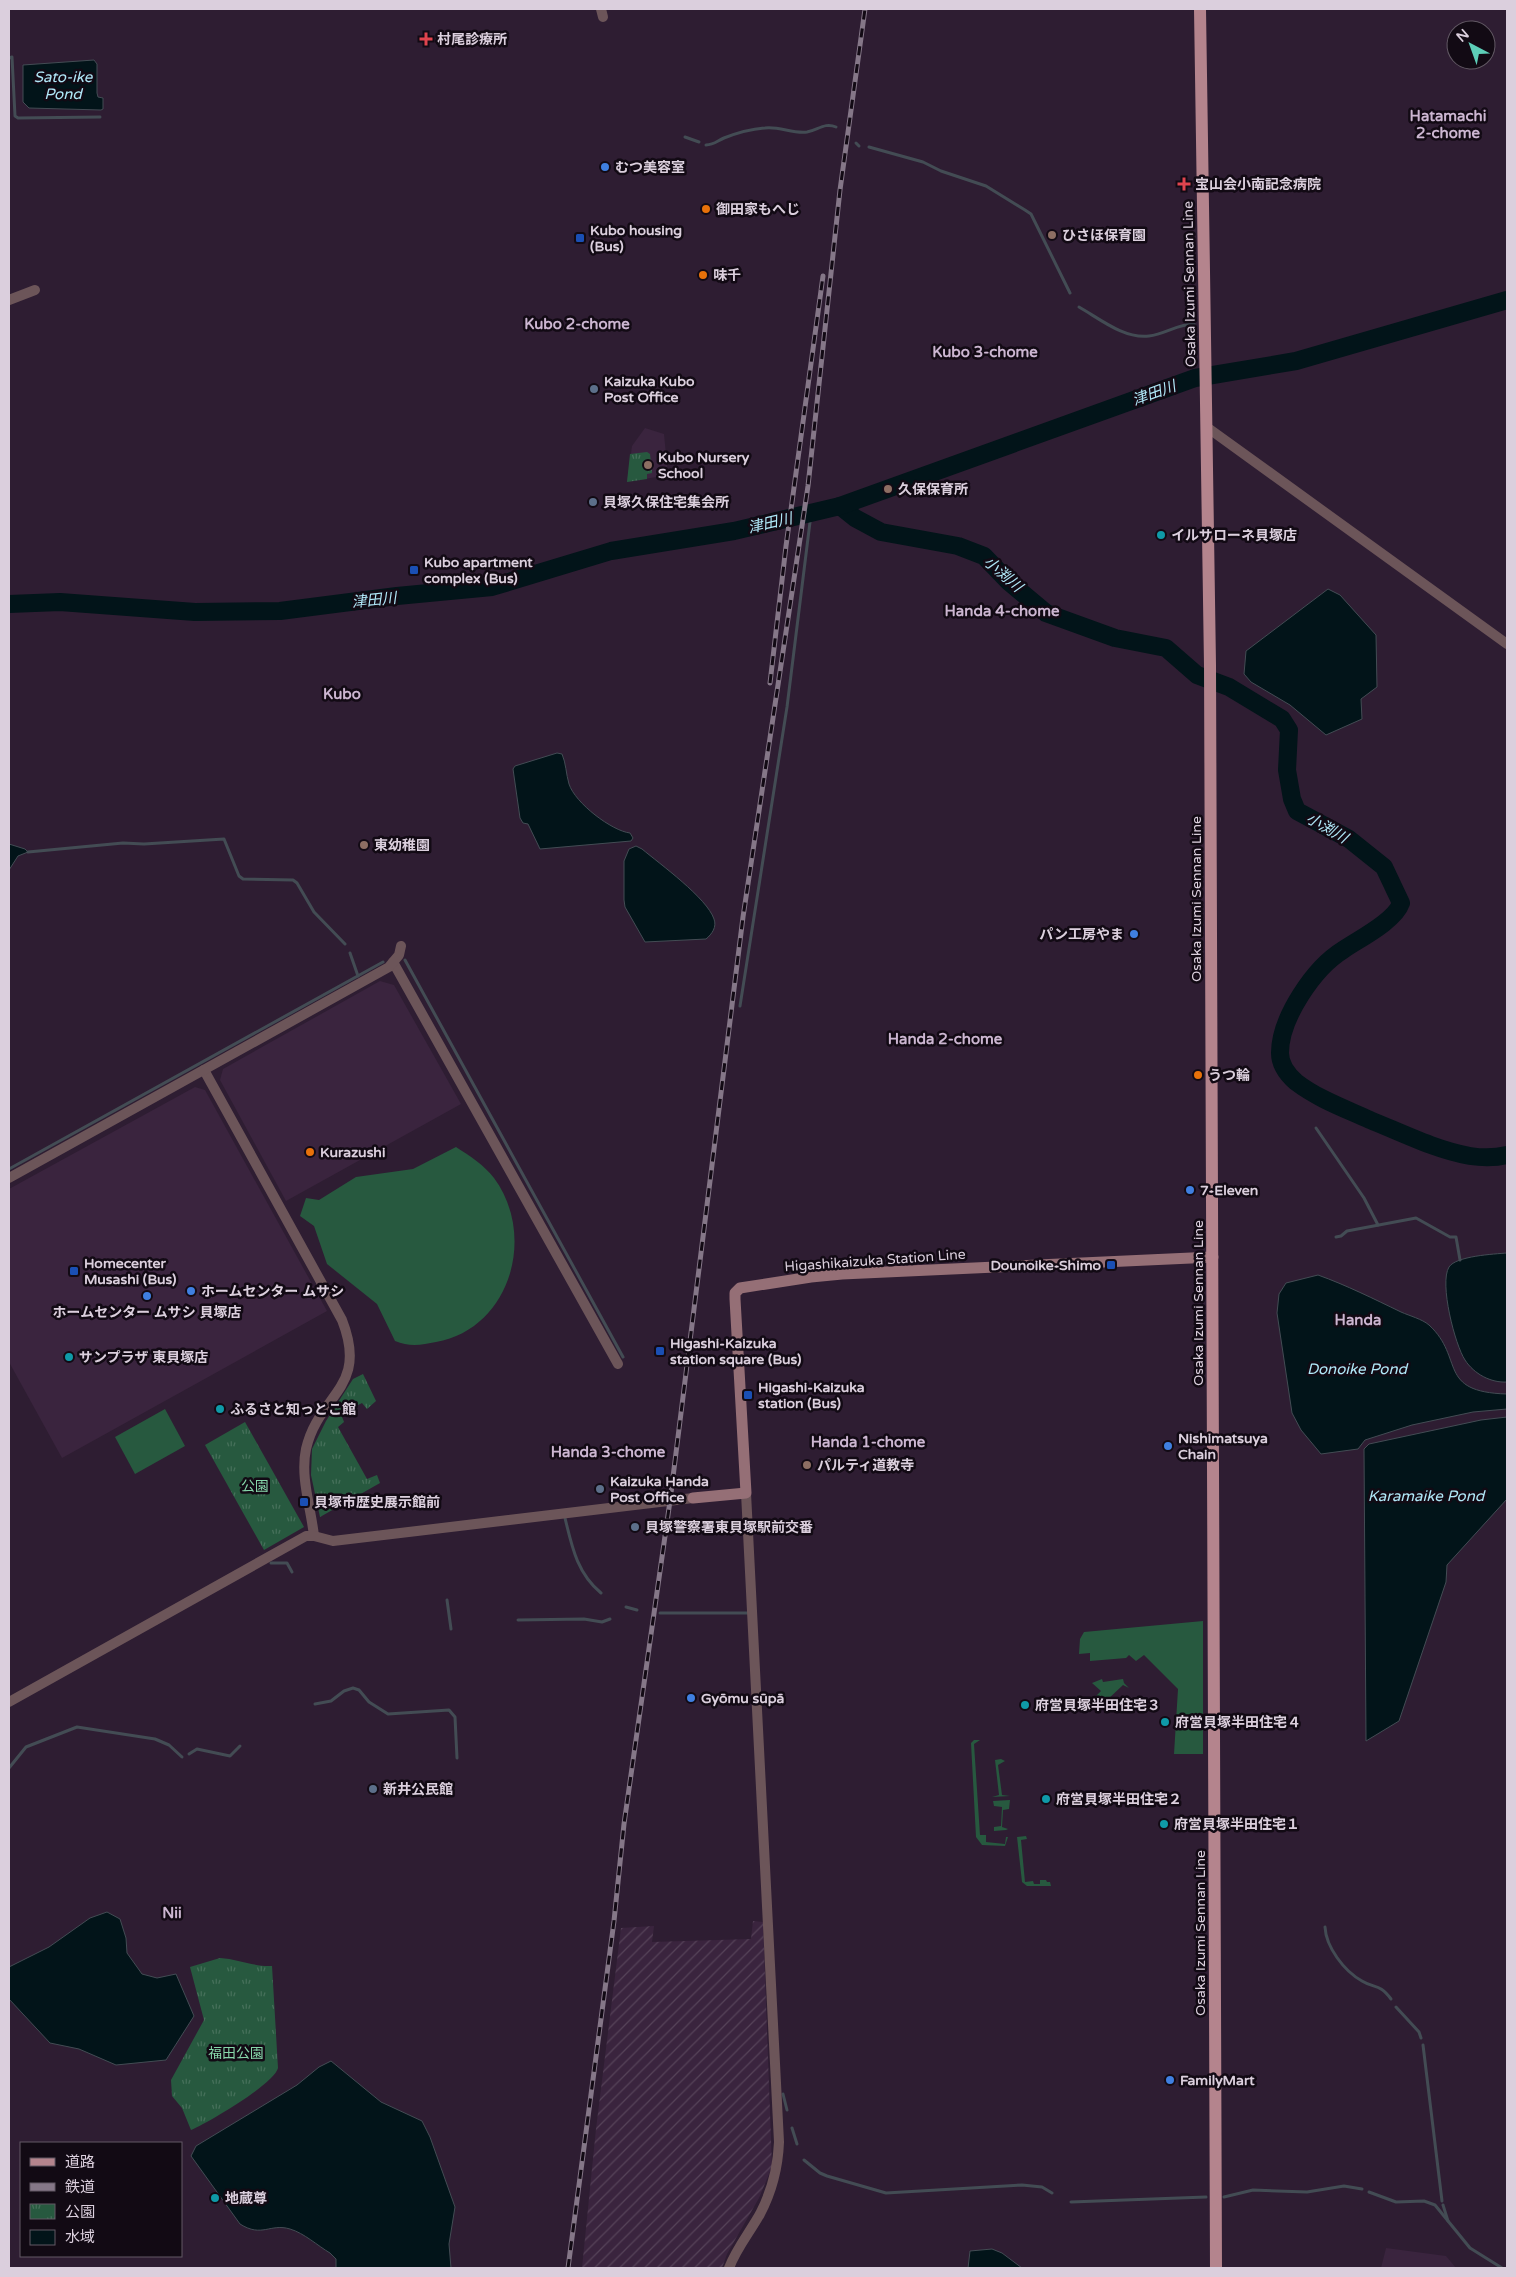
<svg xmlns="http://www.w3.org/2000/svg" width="1516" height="2277" viewBox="0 0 1516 2277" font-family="'Varela Round','Noto Sans JP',sans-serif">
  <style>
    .built { fill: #3a243e }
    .industrial { fill: url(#industrial-furrows) }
    .grass { fill: #27593f }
    .park { fill: url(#park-tufts) }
    .water { fill: #021419; stroke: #434c54 }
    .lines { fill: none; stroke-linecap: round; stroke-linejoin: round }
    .stream { stroke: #434c54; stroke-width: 3 }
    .river { stroke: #021419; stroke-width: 18 }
    .tertiary { stroke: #6c5559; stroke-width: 10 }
    .secondary { stroke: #956f76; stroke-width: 11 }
    .primary { stroke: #b4848d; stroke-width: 12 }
    .rail-casing { stroke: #857788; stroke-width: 5 }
    .rail { stroke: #120a14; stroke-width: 3; stroke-dasharray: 9; stroke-linecap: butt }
    .health-dot { fill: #e0444e; stroke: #120a14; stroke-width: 2 }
    .shop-dot { fill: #3f7fe0; stroke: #120a14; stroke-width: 2 }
    .food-dot { fill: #e8710a; stroke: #120a14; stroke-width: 2 }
    .education-dot { fill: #8d6e63; stroke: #120a14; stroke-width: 2 }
    .transit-dot { fill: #1a4fb4; stroke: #120a14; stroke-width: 2 }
    .service-dot { fill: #5c6f8a; stroke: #120a14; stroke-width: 2 }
    .culture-dot { fill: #0f9aa8; stroke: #120a14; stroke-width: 2 }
    .labels { text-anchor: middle; stroke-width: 5; stroke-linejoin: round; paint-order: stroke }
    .poi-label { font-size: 14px; font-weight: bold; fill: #dbcfdd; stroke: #120a14; text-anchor: start }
    .street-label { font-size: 14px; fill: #dbcfdd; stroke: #120a14 }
    .park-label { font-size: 14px; fill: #87d7aa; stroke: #120a14 }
    .water-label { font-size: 15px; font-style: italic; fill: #b0e8f8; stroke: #120a14 }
    .neighbourhood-label { font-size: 15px; font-weight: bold; fill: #ccb6d1; stroke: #120a14 }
  </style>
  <defs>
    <pattern id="industrial-furrows" width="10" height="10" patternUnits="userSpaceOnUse" patternTransform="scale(1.25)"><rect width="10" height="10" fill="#3a243e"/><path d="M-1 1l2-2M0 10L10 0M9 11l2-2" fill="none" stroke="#564359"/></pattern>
    <pattern id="park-tufts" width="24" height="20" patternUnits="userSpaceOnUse" patternTransform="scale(1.25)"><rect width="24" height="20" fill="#27593f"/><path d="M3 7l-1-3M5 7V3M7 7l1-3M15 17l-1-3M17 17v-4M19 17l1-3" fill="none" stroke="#46705a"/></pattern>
  </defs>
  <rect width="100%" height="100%" fill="#2e1d32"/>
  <g class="built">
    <polygon points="645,428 664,434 668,475 627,482 632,446"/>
    <polygon points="380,981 394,985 461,1104 286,1201 220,1080 223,1069"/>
    <polygon points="195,1087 205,1090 327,1311 62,1458 9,1362 9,1189"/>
    <polygon points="1386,2248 1446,2256 1456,2268 1381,2268"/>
  </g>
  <polygon class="industrial" points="753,1921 763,1922 772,2167 759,2198 727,2254 722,2268 582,2268 596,2129 621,1928 654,1926 652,1942 751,1939"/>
  <g class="grass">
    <path d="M 456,1147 C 470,1156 484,1165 494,1178 C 537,1236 510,1329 436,1342 C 422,1345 409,1347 395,1341 L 377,1304 L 327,1264 L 314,1226 L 300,1216 L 306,1198 L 319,1200 L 356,1177 L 413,1169 Z"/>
    <polygon points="165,1409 185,1446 135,1474 115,1437"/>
    <polygon points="1203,1621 1203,1754 1174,1754 1178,1689 1144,1655 1136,1661 1129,1655 1126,1658 1090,1661 1090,1653 1079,1654 1080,1639 1084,1632"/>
    <polygon points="1102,1679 1103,1682 1123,1679 1124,1683 1129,1688 1123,1685 1106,1701 1110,1706 1109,1708 1107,1708 1096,1696 1101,1691 1092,1683"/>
    <polygon points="974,1740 980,1740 974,1744 980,1835 986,1835 986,1842 1005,1844 1006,1837 1008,1837 1005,1846 982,1845 976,1837 971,1743"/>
    <polygon points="1001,1759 1005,1761 998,1765 1002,1795 1010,1796 992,1797 999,1795 995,1760"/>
    <polygon points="1010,1800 1009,1809 1003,1810 1002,1827 1008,1829 1006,1830 994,1831 994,1827 1001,1826 1002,1807 994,1806 993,1801"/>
    <polygon points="1026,1836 1027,1839 1021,1840 1025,1882 1033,1881 1034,1884 1040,1884 1040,1880 1046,1880 1047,1882 1050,1882 1051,1886 1027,1886 1022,1882 1017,1837"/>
  </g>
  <g class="park">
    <polygon points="647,452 650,454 652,473 647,474 647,479 627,482 630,454"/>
    <polygon points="363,1374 376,1401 367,1409 362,1403 341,1414 344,1422 338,1427 367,1479 377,1475 380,1483 320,1517 311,1475 312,1449 326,1421 353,1379"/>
    <polygon points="245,1422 304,1527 264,1550 205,1445"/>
    <path d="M 220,1958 C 238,1959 254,1967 272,1966 L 278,2068 C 274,2084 209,2122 191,2130 L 182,2108 L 172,2096 L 171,2080 L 204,2020 L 190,1967 Z"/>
  </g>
  <g class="water">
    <polygon points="94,60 97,64 97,93 98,97 103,98 103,109 101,110 29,108 23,102 23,65"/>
    <polygon points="1328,589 1340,595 1376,635 1377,687 1361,699 1362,719 1326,735 1290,705 1251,682 1244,674 1246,651"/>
    <path d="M 557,753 L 562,754 C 566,763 566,774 569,784 C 575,803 612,831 630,833 L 633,838 L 631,841 L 540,849 L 528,824 L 523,823 L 520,818 L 513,769 L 515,766 Z"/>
    <polygon points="9,844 25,849 28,852 18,856 9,870"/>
    <path d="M 636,846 L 642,849 C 660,864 707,898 714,919 C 717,927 712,934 706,939 L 645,942 L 625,907 L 624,900 L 624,861 L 629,849 Z"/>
    <path d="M 1507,1253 L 1507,1382 C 1491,1383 1474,1374 1465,1360 C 1455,1345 1439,1283 1449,1267 C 1456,1256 1494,1254 1507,1253 Z"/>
    <path d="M 1318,1275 C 1346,1285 1374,1299 1401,1312 C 1410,1316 1422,1319 1429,1325 C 1465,1358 1436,1392 1507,1394 L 1507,1409 L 1473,1412 L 1412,1425 L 1365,1440 L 1358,1449 L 1321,1454 L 1301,1430 L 1292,1413 L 1277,1313 L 1279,1294 L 1286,1283 Z"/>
    <polygon points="1507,1417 1507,1499 1447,1565 1446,1582 1399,1721 1366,1741 1364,1449 1369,1444 1481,1420"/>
    <polygon points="107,1912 120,1919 126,1938 127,1953 142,1974 157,1978 176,1974 194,2016 166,2060 116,2065 79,2049 50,2043 9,1999 9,1967 49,1947 90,1918"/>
    <path d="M 331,2061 L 381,2102 L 422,2121 L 430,2137 L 455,2207 L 449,2244 L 451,2268 L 336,2268 L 336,2259 L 330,2253 C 318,2246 304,2233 290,2229 C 270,2223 262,2238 240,2224 L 191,2156 L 196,2146 L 297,2085 L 319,2067 Z"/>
    <polygon points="992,2249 1002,2253 1022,2268 968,2268 970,2251"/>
  </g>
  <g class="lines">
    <g class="stream">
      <polyline points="9,58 12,57 15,116 18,118 100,117"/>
      <polyline points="685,137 699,142"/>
      <polyline points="856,143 859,146"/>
      <path d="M 706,145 C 714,145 717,141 724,138 C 737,133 751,129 765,128 C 779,126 793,134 807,132 C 818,130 825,122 836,127"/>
      <polyline points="869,147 923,162 941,171 986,186 1025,210 1031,214 1070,293"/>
      <path d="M 1079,307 C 1100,319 1124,339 1149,336 C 1165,334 1178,324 1194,324"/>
      <polyline points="28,852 123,843 144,844 224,839 239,876 243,879 293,880 297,883 314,912 345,944"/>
      <polyline points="350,953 358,976"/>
      <polyline points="405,960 623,1357"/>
      <polyline points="740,1006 787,707 811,514"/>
      <polyline points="1316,1128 1364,1198 1378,1225"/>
      <polyline points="9,1169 383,962"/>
      <polyline points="1336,1237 1341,1236 1347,1231 1416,1218 1450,1237 1456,1237 1460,1260"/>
      <path d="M 565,1518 C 572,1547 577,1573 601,1593"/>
      <polyline points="271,1563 287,1563 292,1572"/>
      <polyline points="447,1600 451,1629"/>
      <polyline points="626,1607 637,1610"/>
      <polyline points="660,1613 747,1613"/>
      <polyline points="518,1620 584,1619 602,1622 610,1619"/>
      <polyline points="315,1704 331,1701 344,1691 353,1688 359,1690 369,1702 388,1714 449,1710 455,1717 457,1758"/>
      <polyline points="189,1754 197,1749 230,1756 240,1746"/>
      <polyline points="9,1768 26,1747 77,1727 155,1739 169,1745 182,1757"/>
      <path d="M 1325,1927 C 1326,1947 1344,1971 1362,1981 C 1375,1989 1379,1983 1391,1999"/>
      <polyline points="1396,2007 1419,2032 1421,2038"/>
      <polyline points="1423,2045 1442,2201"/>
      <polyline points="783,2094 787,2110"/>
      <polyline points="792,2128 797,2144"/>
      <polyline points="804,2160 820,2173 827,2176 886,2193 1022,2185 1042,2187 1052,2193"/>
      <polyline points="1369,2192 1396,2202 1424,2201 1435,2205 1470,2248 1502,2268"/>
      <polyline points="1224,2197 1253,2190 1307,2192 1344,2186 1362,2189"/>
      <polyline points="1071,2202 1206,2197"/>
      <polyline points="1443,2205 1448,2221"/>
    </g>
    <g class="river">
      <path d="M 840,506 L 855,518 L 881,532 L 958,546 L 984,556 L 1008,581 L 1046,613 L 1115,638 L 1166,648 L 1197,675 L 1229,687 L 1282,719 L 1289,730 L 1287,770 L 1292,799 L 1297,811 L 1349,839 L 1384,867 L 1401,903 C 1395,921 1359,939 1343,950 C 1314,968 1280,1018 1280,1053 C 1280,1065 1288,1075 1296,1082 C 1318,1099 1346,1109 1370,1120 C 1402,1133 1436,1150 1470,1156 C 1483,1158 1495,1158 1507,1155"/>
      <polyline points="9,604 60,602 195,612 280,611 397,596 492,587 611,551 734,531 840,506 1195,378 1296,361 1507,300"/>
    </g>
    <g class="tertiary">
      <polyline points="601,9 603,17"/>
      <polyline points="9,300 35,290"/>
      <polyline points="1208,428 1507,644"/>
      <polyline points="393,962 618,1364"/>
      <path d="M 204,1070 L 342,1320 C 369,1389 319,1393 306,1449 C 300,1477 311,1508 314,1536"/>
      <polyline points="9,1178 389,967 399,955 401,946"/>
      <polyline points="9,1702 306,1536 314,1536 333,1541 693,1498"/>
      <path d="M 729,2268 C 736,2249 750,2232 760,2214 C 772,2191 778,2168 779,2142 L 746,1493"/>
    </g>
    <polyline class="secondary" points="693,1498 746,1493 735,1299 735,1293 740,1288 811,1277 842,1274 1213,1257"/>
    <polyline class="primary" points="1200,9 1210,665 1216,2268"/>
    <g class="rail-casing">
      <g id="rail">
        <polyline points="770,683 786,546 823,276"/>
        <polyline points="568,2268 614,1921 624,1824 670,1501 743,917 808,486 840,190 865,9"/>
      </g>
    </g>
    <use href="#rail" class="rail"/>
  </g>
  <g class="health-dot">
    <path d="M423.5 31.5h5v5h5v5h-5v5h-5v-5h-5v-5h5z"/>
    <path d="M1181.5 176.5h5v5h5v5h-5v5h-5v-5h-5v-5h5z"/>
  </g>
  <g class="shop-dot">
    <circle cx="605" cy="167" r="5"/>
    <circle cx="1134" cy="934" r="5"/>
    <circle cx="1190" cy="1190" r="5"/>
    <circle cx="191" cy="1291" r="5"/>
    <circle cx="147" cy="1296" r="5"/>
    <circle cx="1168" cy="1446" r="5"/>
    <circle cx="691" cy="1698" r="5"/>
    <circle cx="1170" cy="2080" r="5"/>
  </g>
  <g class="food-dot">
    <circle cx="706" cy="209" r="5"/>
    <circle cx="703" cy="275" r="5"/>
    <circle cx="1198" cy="1075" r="5"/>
    <circle cx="310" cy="1152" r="5"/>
  </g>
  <g class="education-dot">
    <circle cx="1052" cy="235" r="5"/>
    <circle cx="648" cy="465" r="5"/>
    <circle cx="888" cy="489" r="5"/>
    <circle cx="364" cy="845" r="5"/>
    <circle cx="807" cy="1465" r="5"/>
  </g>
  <g class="transit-dot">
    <rect x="575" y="233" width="10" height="10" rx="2.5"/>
    <rect x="409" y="565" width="10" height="10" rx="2.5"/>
    <rect x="1106" y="1260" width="10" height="10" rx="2.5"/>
    <rect x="69" y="1266" width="10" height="10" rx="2.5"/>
    <rect x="655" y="1346" width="10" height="10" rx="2.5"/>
    <rect x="743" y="1390" width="10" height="10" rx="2.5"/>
    <rect x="299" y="1497" width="10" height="10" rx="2.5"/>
  </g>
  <g class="service-dot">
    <circle cx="594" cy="389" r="5"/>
    <circle cx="593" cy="502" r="5"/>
    <circle cx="600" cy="1489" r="5"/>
    <circle cx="635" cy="1527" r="5"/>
    <circle cx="373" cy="1789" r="5"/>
  </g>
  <g class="culture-dot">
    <circle cx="1161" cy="535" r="5"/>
    <circle cx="69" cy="1357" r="5"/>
    <circle cx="220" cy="1409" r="5"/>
    <circle cx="1025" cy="1705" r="5"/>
    <circle cx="1165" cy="1722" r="5"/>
    <circle cx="1046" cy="1799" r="5"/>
    <circle cx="1164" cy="1824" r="5"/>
    <circle cx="215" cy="2198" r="5"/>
  </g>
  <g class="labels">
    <g class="poi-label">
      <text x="437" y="44">村尾診療所</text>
      <text x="615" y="172">むつ美容室</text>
      <text x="1195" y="189">宝山会小南記念病院</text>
      <text x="716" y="214">御田家もへじ</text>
      <text x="590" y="235">Kubo housing<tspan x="590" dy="16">(Bus)</tspan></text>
      <text x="1062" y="240">ひさほ保育園</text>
      <text x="713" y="280">味千</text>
      <text x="604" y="386">Kaizuka Kubo<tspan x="604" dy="16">Post Office</tspan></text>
      <text x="658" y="462">Kubo Nursery<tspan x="658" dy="16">School</tspan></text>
      <text x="898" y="494">久保保育所</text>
      <text x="603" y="507">貝塚久保住宅集会所</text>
      <text x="1171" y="540">イルサローネ貝塚店</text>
      <text x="424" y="567">Kubo apartment<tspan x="424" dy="16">complex (Bus)</tspan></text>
      <text x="374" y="850">東幼稚園</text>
      <text x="1124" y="939" text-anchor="end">パン工房やま</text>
      <text x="1208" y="1080">うつ輪</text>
      <text x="320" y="1157">Kurazushi</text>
      <text x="1200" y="1195">7-Eleven</text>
      <text x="84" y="1268">Homecenter<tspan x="84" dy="16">Musashi (Bus)</tspan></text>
      <text x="1101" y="1270" text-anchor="end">Dounoike-Shimo</text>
      <text x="201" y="1296">ホームセンター ムサシ</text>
      <text x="147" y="1317" text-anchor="middle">ホームセンター ムサシ 貝塚店</text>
      <text x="670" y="1348">Higashi-Kaizuka<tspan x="670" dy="16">station square (Bus)</tspan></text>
      <text x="79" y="1362">サンプラザ 東貝塚店</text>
      <text x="758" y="1392">Higashi-Kaizuka<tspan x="758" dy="16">station (Bus)</tspan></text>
      <text x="230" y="1414">ふるさと知っとこ館</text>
      <text x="1178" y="1443">Nishimatsuya<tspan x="1178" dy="16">Chain</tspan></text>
      <text x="817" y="1470">パルティ道教寺</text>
      <text x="610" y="1486">Kaizuka Handa<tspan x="610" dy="16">Post Office</tspan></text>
      <text x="314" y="1507">貝塚市歴史展示館前</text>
      <text x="645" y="1532">貝塚警察署東貝塚駅前交番</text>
      <text x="701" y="1703">Gyōmu sūpā</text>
      <text x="1035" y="1710">府営貝塚半田住宅３</text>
      <text x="1175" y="1727">府営貝塚半田住宅４</text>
      <text x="383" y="1794">新井公民館</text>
      <text x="1056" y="1804">府営貝塚半田住宅２</text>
      <text x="1174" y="1829">府営貝塚半田住宅１</text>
      <text x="1180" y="2085">FamilyMart</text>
      <text x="225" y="2203">地蔵尊</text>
    </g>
    <g class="street-label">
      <text transform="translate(1189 284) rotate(-91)" y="5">Osaka Izumi Sennan Line</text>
      <text transform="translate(1196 899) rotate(-90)" y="5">Osaka Izumi Sennan Line</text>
      <text transform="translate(875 1260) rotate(-4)" y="5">Higashikaizuka Station Line</text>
      <text transform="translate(1198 1303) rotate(-90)" y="5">Osaka Izumi Sennan Line</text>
      <text transform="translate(1200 1933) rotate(-90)" y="5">Osaka Izumi Sennan Line</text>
    </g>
    <g class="park-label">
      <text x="255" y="1491">公園</text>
      <text x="236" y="2058">福田公園</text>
    </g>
    <g class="water-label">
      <text x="63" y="82">Sato-ike<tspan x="63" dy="17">Pond</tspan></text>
      <text transform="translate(1154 393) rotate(-20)" y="5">津田川</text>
      <text transform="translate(770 523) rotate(-13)" y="5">津田川</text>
      <text transform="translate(1003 574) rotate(41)" y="5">小渕川</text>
      <text transform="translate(374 600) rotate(-6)" y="5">津田川</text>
      <text transform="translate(1327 828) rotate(30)" y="5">小渕川</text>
      <text x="1357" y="1374">Donoike Pond</text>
      <text x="1426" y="1501">Karamaike Pond</text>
    </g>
    <g class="neighbourhood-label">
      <text x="1448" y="121">Hatamachi<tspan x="1448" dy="17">2-chome</tspan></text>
      <text x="577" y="329">Kubo 2-chome</text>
      <text x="985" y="357">Kubo 3-chome</text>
      <text x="1002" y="616">Handa 4-chome</text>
      <text x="342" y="699">Kubo</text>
      <text x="945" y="1044">Handa 2-chome</text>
      <text x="1358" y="1325">Handa</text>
      <text x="868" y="1447">Handa 1-chome</text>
      <text x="608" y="1457">Handa 3-chome</text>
      <text x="172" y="1918">Nii</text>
    </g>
  </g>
  <rect width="1516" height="2277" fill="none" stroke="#dbcfdd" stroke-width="20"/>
  <rect x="20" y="2142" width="162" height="115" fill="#120a14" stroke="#625964"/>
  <rect x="30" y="2158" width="25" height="8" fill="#b4848d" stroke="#625964"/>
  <text x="65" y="2167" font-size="15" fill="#dbcfdd">道路</text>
  <rect x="30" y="2183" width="25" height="8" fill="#857788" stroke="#625964"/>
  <text x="65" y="2192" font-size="15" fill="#dbcfdd">鉄道</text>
  <rect x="30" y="2204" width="25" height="15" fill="url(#park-tufts)" stroke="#625964"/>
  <text x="65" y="2217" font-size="15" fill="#dbcfdd">公園</text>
  <rect x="30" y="2230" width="25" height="15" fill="#021419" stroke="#625964"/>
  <text x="65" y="2242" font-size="15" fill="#dbcfdd">水域</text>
  <g transform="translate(1471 45) rotate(319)"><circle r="24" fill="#120a14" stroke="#625964"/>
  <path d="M0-4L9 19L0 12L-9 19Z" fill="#5dceb8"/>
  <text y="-8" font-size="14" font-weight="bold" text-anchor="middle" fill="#dbcfdd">N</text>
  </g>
</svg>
